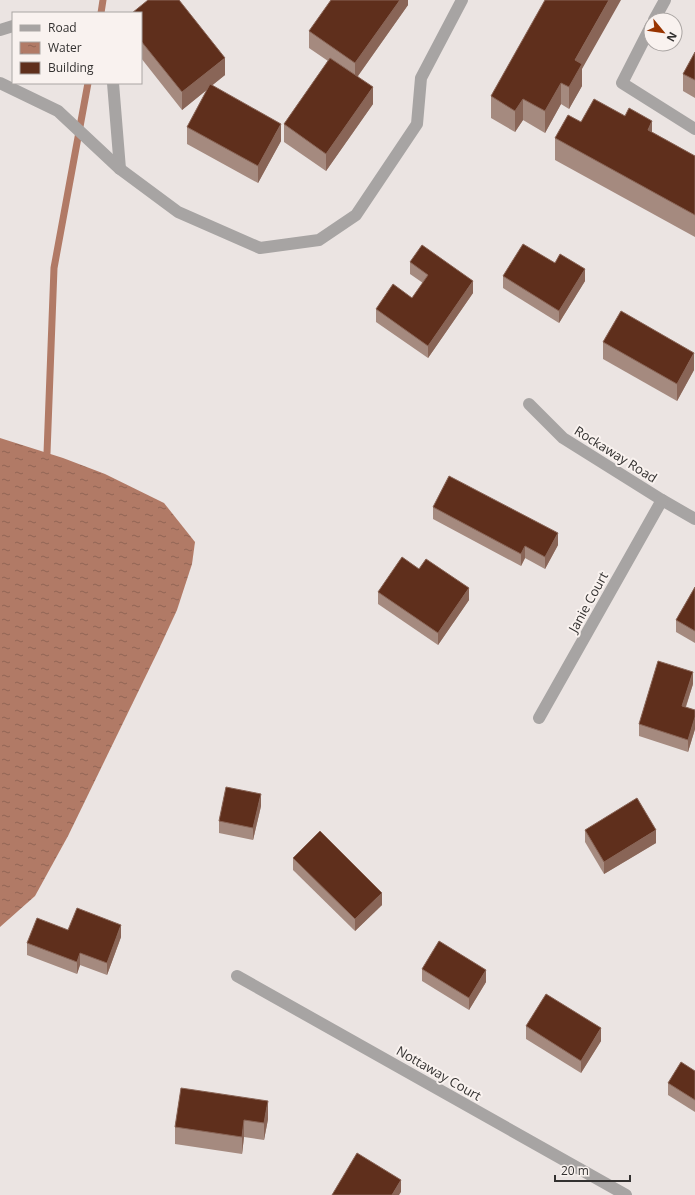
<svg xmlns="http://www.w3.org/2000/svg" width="695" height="1195" viewBox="0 0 695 1195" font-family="'Open Sans',sans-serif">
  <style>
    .water { fill: url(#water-ripples) }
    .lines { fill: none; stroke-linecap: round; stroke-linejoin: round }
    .stream { stroke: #b17a66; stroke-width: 7 }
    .lane { stroke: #a7a4a3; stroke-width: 12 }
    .street { stroke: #a7a4a3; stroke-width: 12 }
    .wall { fill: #a58a7f }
    .shaded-wall { fill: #896557 }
    .building { fill: #5f2f1c; stroke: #896557 }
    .labels { text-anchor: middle; stroke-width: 4; stroke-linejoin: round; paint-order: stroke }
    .street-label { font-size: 13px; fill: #333130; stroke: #f9f2ef }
  </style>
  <defs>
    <pattern id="water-ripples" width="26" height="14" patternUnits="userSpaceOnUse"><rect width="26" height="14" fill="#b17a66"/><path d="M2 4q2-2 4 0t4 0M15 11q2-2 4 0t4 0" fill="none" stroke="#916554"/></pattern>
  </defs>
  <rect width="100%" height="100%" fill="#ebe4e2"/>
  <polygon class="water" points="0,438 63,458 105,474 164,503 195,542 192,564 177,610 158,651 68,836 35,896 0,927"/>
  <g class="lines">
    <g class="stream">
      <polyline points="101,13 103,0"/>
      <polyline points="47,453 54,268 88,83"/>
    </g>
    <g class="lane">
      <polyline points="0,30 13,26"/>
      <polyline points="113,83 120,169"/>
    </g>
    <g class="street">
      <polyline points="654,20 665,0"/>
      <polyline points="651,26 622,83 695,129"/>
      <polyline points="0,83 58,111 120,169 178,212 260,248 319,240 356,215 417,124 421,78 462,0"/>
      <polyline points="529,404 563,438 662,500 695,519"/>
      <polyline points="539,718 662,500"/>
      <polyline points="237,976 626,1195"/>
    </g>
  </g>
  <g class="wall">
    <polygon points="147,0 179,0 225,75 212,85 281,141 258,183 187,144 187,127 208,89 182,110 141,58 141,13 148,0"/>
    <polygon points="408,0 408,5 358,76 373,104 326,171 284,142 284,124 328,61 309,48 309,31"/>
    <polygon points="695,52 695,98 683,91 683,74"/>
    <polygon points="582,69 582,86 569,109 561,104 545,133 523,120 515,132 491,118 491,96"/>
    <polygon points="581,122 652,132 695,156 695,237 555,160 555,138"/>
    <polygon points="410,262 473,293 428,358 376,322 376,309 412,298 423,283 410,274"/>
    <polygon points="555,263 585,281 559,323 503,288 503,276"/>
    <polygon points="603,342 694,370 677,401 603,359"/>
    <polygon points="433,507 558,545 545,569 525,558 521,566 433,519"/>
    <polygon points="419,569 469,600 438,645 378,604 378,592"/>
    <polygon points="695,587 695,643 676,632 676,620"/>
    <polygon points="693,684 686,707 695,710 695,729 688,752 639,736 639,724"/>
    <polygon points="261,806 253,840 219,833 219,821"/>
    <polygon points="585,830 656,843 604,874 585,842"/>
    <polygon points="293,858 382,905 355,931 293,870"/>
    <polygon points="68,930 121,937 107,975 80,965 77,974 27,955 27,943"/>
    <polygon points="422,969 486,982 469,1010 422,981"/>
    <polygon points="526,1026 601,1041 581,1073 526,1039"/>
    <polygon points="695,1071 695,1112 668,1095 668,1083"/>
    <polygon points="181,1088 268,1119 264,1140 244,1137 242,1154 175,1144 175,1127"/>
  </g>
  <g class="shaded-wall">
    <polygon points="400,0 408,0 408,5 355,80 355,63"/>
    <polygon points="609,0 621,0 582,69 582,86 569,109 569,87 575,60"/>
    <polygon points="225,58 225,75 182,110 182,92"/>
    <polygon points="561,83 561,104 545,133 545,111"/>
    <polygon points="373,87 373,104 326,171 326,154"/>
    <polygon points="523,99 523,120 515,132 515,111"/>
    <polygon points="652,121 652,143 648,130"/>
    <polygon points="281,124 281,141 258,183 258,166"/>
    <polygon points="585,269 585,281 559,323 559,311"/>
    <polygon points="473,281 473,293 428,358 428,346"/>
    <polygon points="694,353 694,370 677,401 677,384"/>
    <polygon points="558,533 558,545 545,569 545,557"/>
    <polygon points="525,546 525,558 521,566 521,554"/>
    <polygon points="469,588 469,600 438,645 438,633"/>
    <polygon points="693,672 693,684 682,718 682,706"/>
    <polygon points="695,717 695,729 688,752 688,740"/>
    <polygon points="261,794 261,806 253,840 253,828"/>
    <polygon points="656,830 656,843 604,874 604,862"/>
    <polygon points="382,893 382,905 355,931 355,919"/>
    <polygon points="121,925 121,937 107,975 107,963"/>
    <polygon points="80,953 80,965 77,974 77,962"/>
    <polygon points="486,970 486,982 469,1010 469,998"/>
    <polygon points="601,1028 601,1041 581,1073 581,1061"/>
    <polygon points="268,1101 268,1119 264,1140 264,1123"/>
    <polygon points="244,1120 244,1137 242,1154 242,1137"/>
    <polygon points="401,1180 401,1192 399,1195 392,1195"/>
  </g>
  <g class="building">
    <polygon points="148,0 179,0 225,58 182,92 141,41 141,13 132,13"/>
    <polygon points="331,0 400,0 355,63 309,31"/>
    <polygon points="545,0 609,0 575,60 582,64 569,87 561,83 545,111 523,99 515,111 491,96"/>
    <polygon points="695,52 695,80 683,74"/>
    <polygon points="330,58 373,87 326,154 284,124"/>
    <polygon points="210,84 281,124 258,166 187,127"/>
    <polygon points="594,99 625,116 629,108 652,121 648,130 695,156 695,215 555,138 568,115 581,122"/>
    <polygon points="523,244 555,263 560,254 585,269 559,311 503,276"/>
    <polygon points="422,245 473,281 428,346 376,309 393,284 412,298 428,275 410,262"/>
    <polygon points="621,311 694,353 677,384 603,342"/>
    <polygon points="449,476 558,533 545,557 525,546 521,554 433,507"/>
    <polygon points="402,557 419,569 426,559 469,588 438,633 378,592"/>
    <polygon points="695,587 695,631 676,620"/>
    <polygon points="658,661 693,672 682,706 695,710 695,717 688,740 639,724"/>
    <polygon points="226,787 261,794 253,828 219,821"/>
    <polygon points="637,798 656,830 604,862 585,830"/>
    <polygon points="320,831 382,893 355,919 293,858"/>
    <polygon points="77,908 121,925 107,963 80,953 77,962 27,943 37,918 68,930"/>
    <polygon points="439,941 486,970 469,998 422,969"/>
    <polygon points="546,994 601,1028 581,1061 526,1026"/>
    <polygon points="681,1062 695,1071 695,1100 668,1083"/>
    <polygon points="181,1088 268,1101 264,1123 244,1120 242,1137 175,1127"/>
    <polygon points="357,1153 401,1180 392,1195 332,1195"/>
  </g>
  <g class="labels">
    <g class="street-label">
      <text transform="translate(616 454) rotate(32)" y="5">Rockaway Road</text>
      <text transform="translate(588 602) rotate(-61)" y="5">Janie Court</text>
      <text transform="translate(439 1073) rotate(30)" y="5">Nottaway Court</text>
    </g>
  </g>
  <rect x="12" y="12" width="130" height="72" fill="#f9f2ef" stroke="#aaa5a3"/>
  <rect x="20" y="25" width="20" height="6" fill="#a7a4a3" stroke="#aaa5a3"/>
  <text x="48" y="32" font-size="12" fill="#333130">Road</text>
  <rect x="20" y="42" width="20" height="12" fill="url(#water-ripples)" stroke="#aaa5a3"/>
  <text x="48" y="52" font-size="12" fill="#333130">Water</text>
  <rect x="20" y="62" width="20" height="12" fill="#5f2f1c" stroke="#aaa5a3"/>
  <text x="48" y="72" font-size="12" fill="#333130">Building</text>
  <g transform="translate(663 32) rotate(119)"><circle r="19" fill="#f9f2ef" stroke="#aaa5a3"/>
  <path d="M0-3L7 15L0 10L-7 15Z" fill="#983400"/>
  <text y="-6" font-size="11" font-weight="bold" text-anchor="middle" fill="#333130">N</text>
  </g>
  <path d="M555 1175v6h75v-6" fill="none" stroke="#333130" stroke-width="2"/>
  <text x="561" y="1175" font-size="12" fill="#333130" stroke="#f9f2ef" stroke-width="3" paint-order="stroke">20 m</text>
</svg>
